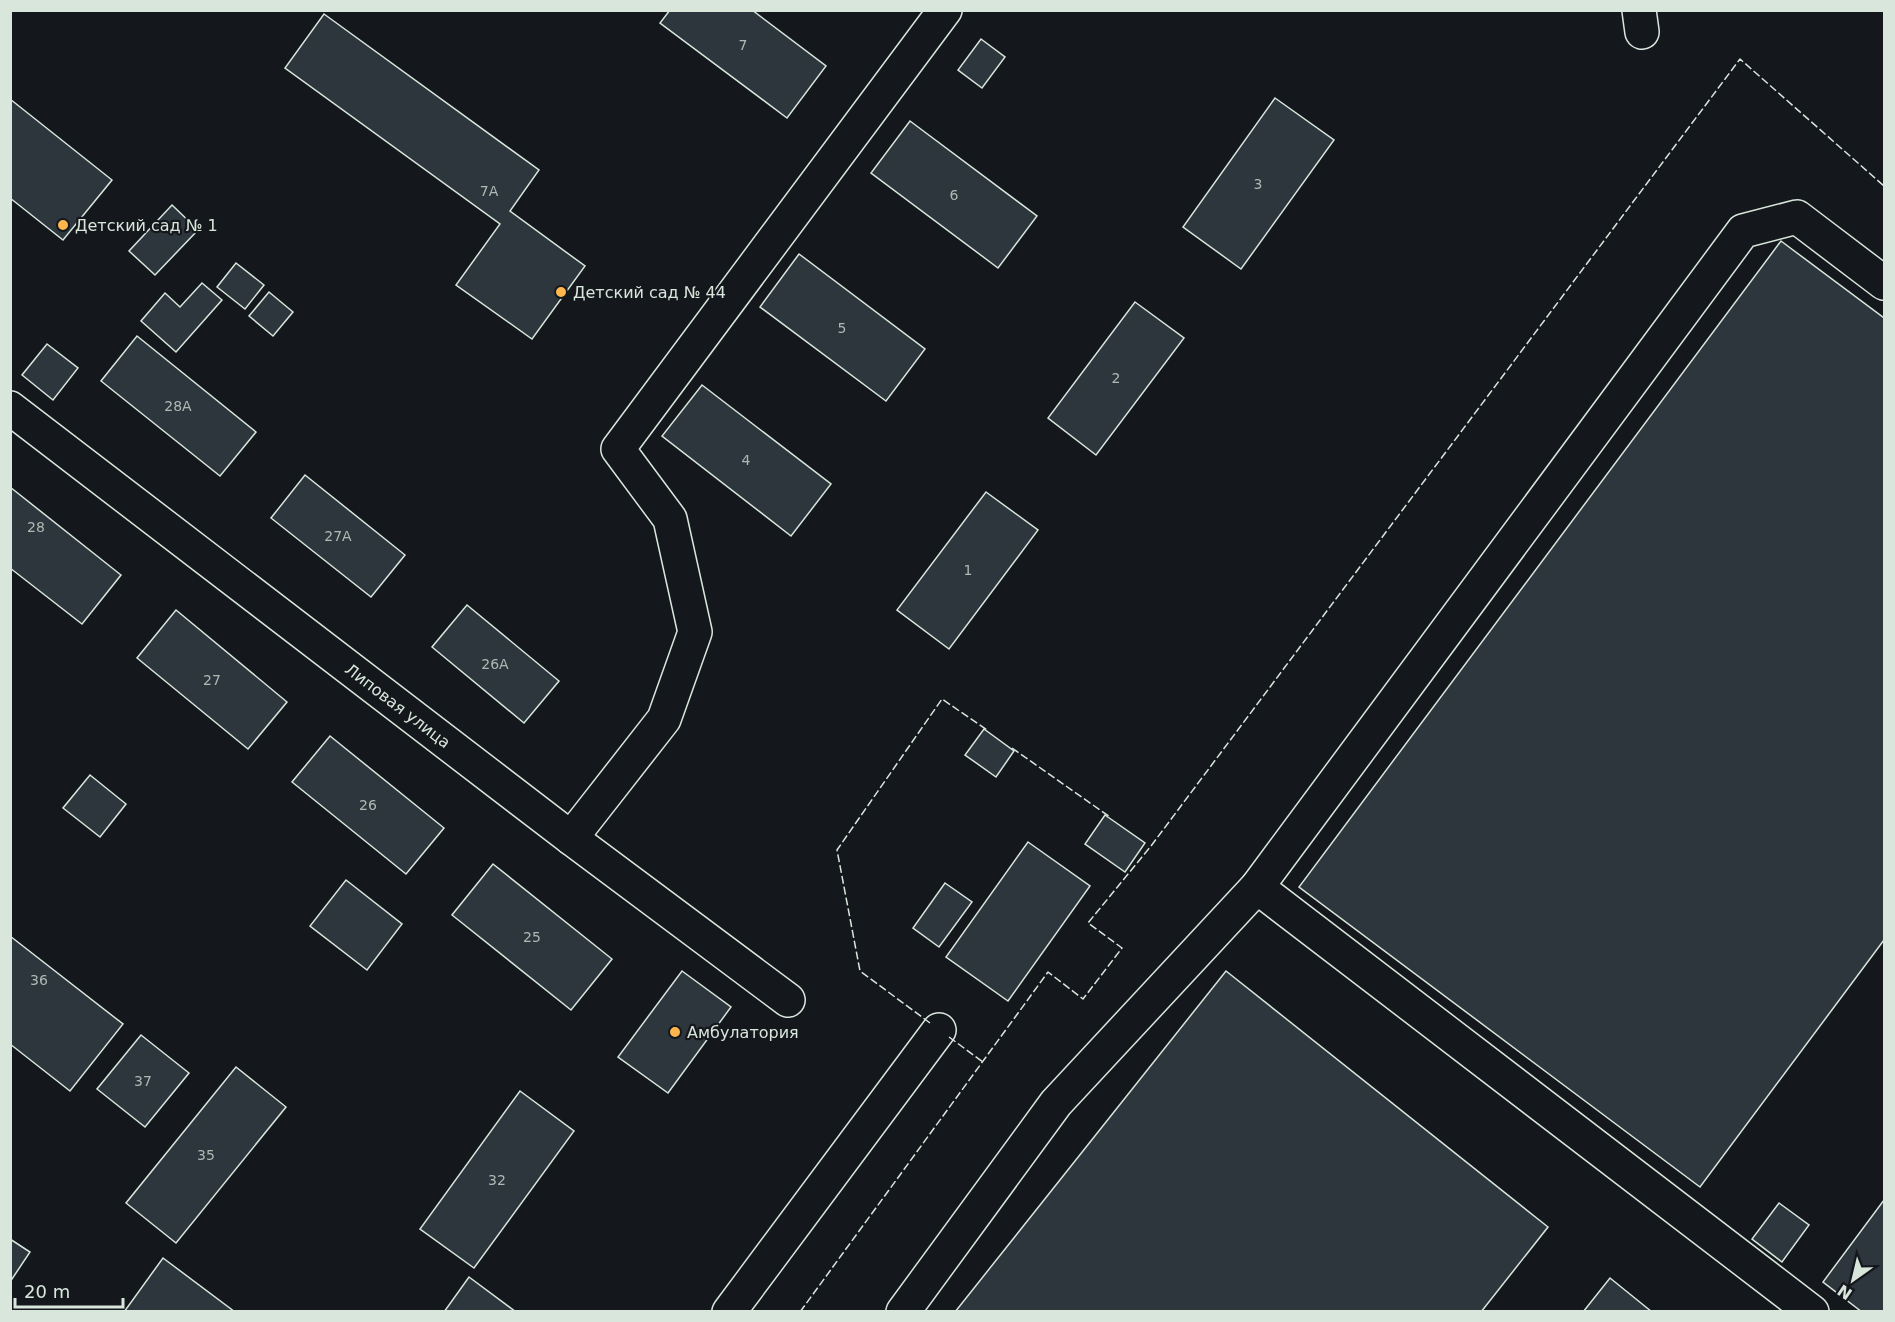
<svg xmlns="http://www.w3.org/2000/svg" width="1895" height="1322" viewBox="0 0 1895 1322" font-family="'DejaVu Sans',sans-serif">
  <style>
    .building { fill: #2c363c; stroke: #d8e6dc; stroke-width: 1.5 }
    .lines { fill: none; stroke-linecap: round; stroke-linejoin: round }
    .minor-casing { stroke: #d8e6dc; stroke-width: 36 }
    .minor { stroke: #14181c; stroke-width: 33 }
    .fence { stroke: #d8e6dc; stroke-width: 1.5; stroke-dasharray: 8 3; stroke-linecap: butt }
    .poi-dot { fill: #ffb74d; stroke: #14181c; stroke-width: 2 }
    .labels { text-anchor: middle; stroke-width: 4.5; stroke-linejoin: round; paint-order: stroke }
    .number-label { font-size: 14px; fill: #adbab4 }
    .poi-label { font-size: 16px; fill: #d8e6dc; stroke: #14181c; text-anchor: start }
    .street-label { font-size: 16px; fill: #d8e6dc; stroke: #14181c }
  </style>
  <rect width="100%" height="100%" fill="#14181c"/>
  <g class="building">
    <polygon points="670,10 752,10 826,66 787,118 660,23"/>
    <polygon points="324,14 539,170 510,211 585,266 532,339 456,285 500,224 285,68"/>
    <polygon points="981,39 1005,57 982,88 958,70"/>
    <polygon points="1275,98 1334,140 1241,269 1183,227"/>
    <polygon points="10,99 112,180 63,240 10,198"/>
    <polygon points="910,121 1037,216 998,268 871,173"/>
    <polygon points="172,205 198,230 155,275 129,251"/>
    <polygon points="1781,241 1884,318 1884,940 1700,1187 1299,887"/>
    <polygon points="799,254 925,349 886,401 760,307"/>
    <polygon points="236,263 264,285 245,309 217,287"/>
    <polygon points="202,283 222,300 176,352 141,321 165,293 180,307"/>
    <polygon points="269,292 293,312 273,336 249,316"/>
    <polygon points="1135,302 1184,338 1096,455 1048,418"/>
    <polygon points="137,336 256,432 220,476 101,381"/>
    <polygon points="47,344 78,368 53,400 22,375"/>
    <polygon points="702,385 831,484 791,536 662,436"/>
    <polygon points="305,475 405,555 371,597 271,518"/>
    <polygon points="10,487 121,575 82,624 10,568"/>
    <polygon points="986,492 1038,530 949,649 897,610"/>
    <polygon points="467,605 559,681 524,723 432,647"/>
    <polygon points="176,610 287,702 248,749 137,658"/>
    <polygon points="984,729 1014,751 996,777 965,755"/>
    <polygon points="330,736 444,828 406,874 292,782"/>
    <polygon points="90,775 126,804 100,837 63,808"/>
    <polygon points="1105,815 1145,843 1125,872 1085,844"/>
    <polygon points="1028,842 1090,886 1008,1001 946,957"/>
    <polygon points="493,864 612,959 571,1010 452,915"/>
    <polygon points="346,880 402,924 367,970 310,926"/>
    <polygon points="945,883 972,902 939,947 913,928"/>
    <polygon points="10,936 123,1024 70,1091 10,1044"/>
    <polygon points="682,971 731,1007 668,1093 618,1057"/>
    <polygon points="1226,971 1548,1227 1481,1312 955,1312"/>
    <polygon points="141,1035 189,1073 145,1127 97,1089"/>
    <polygon points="236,1067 286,1107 176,1243 126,1203"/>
    <polygon points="520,1091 574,1131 474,1268 420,1229"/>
    <polygon points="1884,1200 1884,1312 1862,1312 1823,1282"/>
    <polygon points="1779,1203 1809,1225 1782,1262 1752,1239"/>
    <polygon points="10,1239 30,1252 10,1282"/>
    <polygon points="163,1258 235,1312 124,1312"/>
    <polygon points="469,1277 516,1312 444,1312"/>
    <polygon points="1610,1278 1652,1312 1583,1312"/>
  </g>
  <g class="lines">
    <g class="minor-casing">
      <g id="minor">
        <polyline points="1639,10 1642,32"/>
        <path id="s1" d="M 10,408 L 571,838 L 788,1000"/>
        <polyline points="571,838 664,719 695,632 670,519 618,449 945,10"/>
        <polyline points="1257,887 1812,1312"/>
        <polyline points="729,1312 939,1030"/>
        <polyline points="903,1312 1056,1103 1257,887 1743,231 1797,217 1884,283"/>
      </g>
    </g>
    <use href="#minor" class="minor"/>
    <g class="fence">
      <polyline points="1012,748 1110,817"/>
      <polyline points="930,1023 860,971 837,850 942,699 987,730"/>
      <polyline points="949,1037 983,1062"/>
      <polyline points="800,1312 1048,972 1083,999 1122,948 1088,923 1151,846 1740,59 1884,186"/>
    </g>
  </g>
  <g class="poi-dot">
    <circle cx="63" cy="225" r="6"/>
    <circle cx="561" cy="292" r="6"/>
    <circle cx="675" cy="1032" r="6"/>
  </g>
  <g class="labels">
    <g class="number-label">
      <text x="743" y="50">7</text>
      <text x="1258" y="189">3</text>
      <text x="489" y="196">7А</text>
      <text x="954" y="200">6</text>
      <text x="842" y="333">5</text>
      <text x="1116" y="383">2</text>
      <text x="178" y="411">28А</text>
      <text x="746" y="465">4</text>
      <text x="36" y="532">28</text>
      <text x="338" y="541">27А</text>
      <text x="968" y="575">1</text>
      <text x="495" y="669">26А</text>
      <text x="212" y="685">27</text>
      <text x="368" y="810">26</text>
      <text x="532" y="942">25</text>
      <text x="39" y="985">36</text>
      <text x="143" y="1086">37</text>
      <text x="206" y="1160">35</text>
      <text x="497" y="1185">32</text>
    </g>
    <g class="poi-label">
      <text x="75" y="231">Детский сад № 1</text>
      <text x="573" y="298">Детский сад № 44</text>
      <text x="687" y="1038">Амбулатория</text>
    </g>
    <g class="street-label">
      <text dy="6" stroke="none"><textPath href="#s1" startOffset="489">Липовая улица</textPath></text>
    </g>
  </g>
  <rect width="1895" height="1322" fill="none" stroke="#d8e6dc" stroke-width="24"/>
  <g transform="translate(1853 1280) rotate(214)" stroke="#14181c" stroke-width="4.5" paint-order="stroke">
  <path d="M0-4.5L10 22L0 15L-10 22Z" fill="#d8e6dc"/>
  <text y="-9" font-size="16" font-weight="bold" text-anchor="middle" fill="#d8e6dc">N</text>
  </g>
  <path d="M15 1298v9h108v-9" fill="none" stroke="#d8e6dc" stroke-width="3"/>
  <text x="24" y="1298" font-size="18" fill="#d8e6dc" stroke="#14181c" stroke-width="4.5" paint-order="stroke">20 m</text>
</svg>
